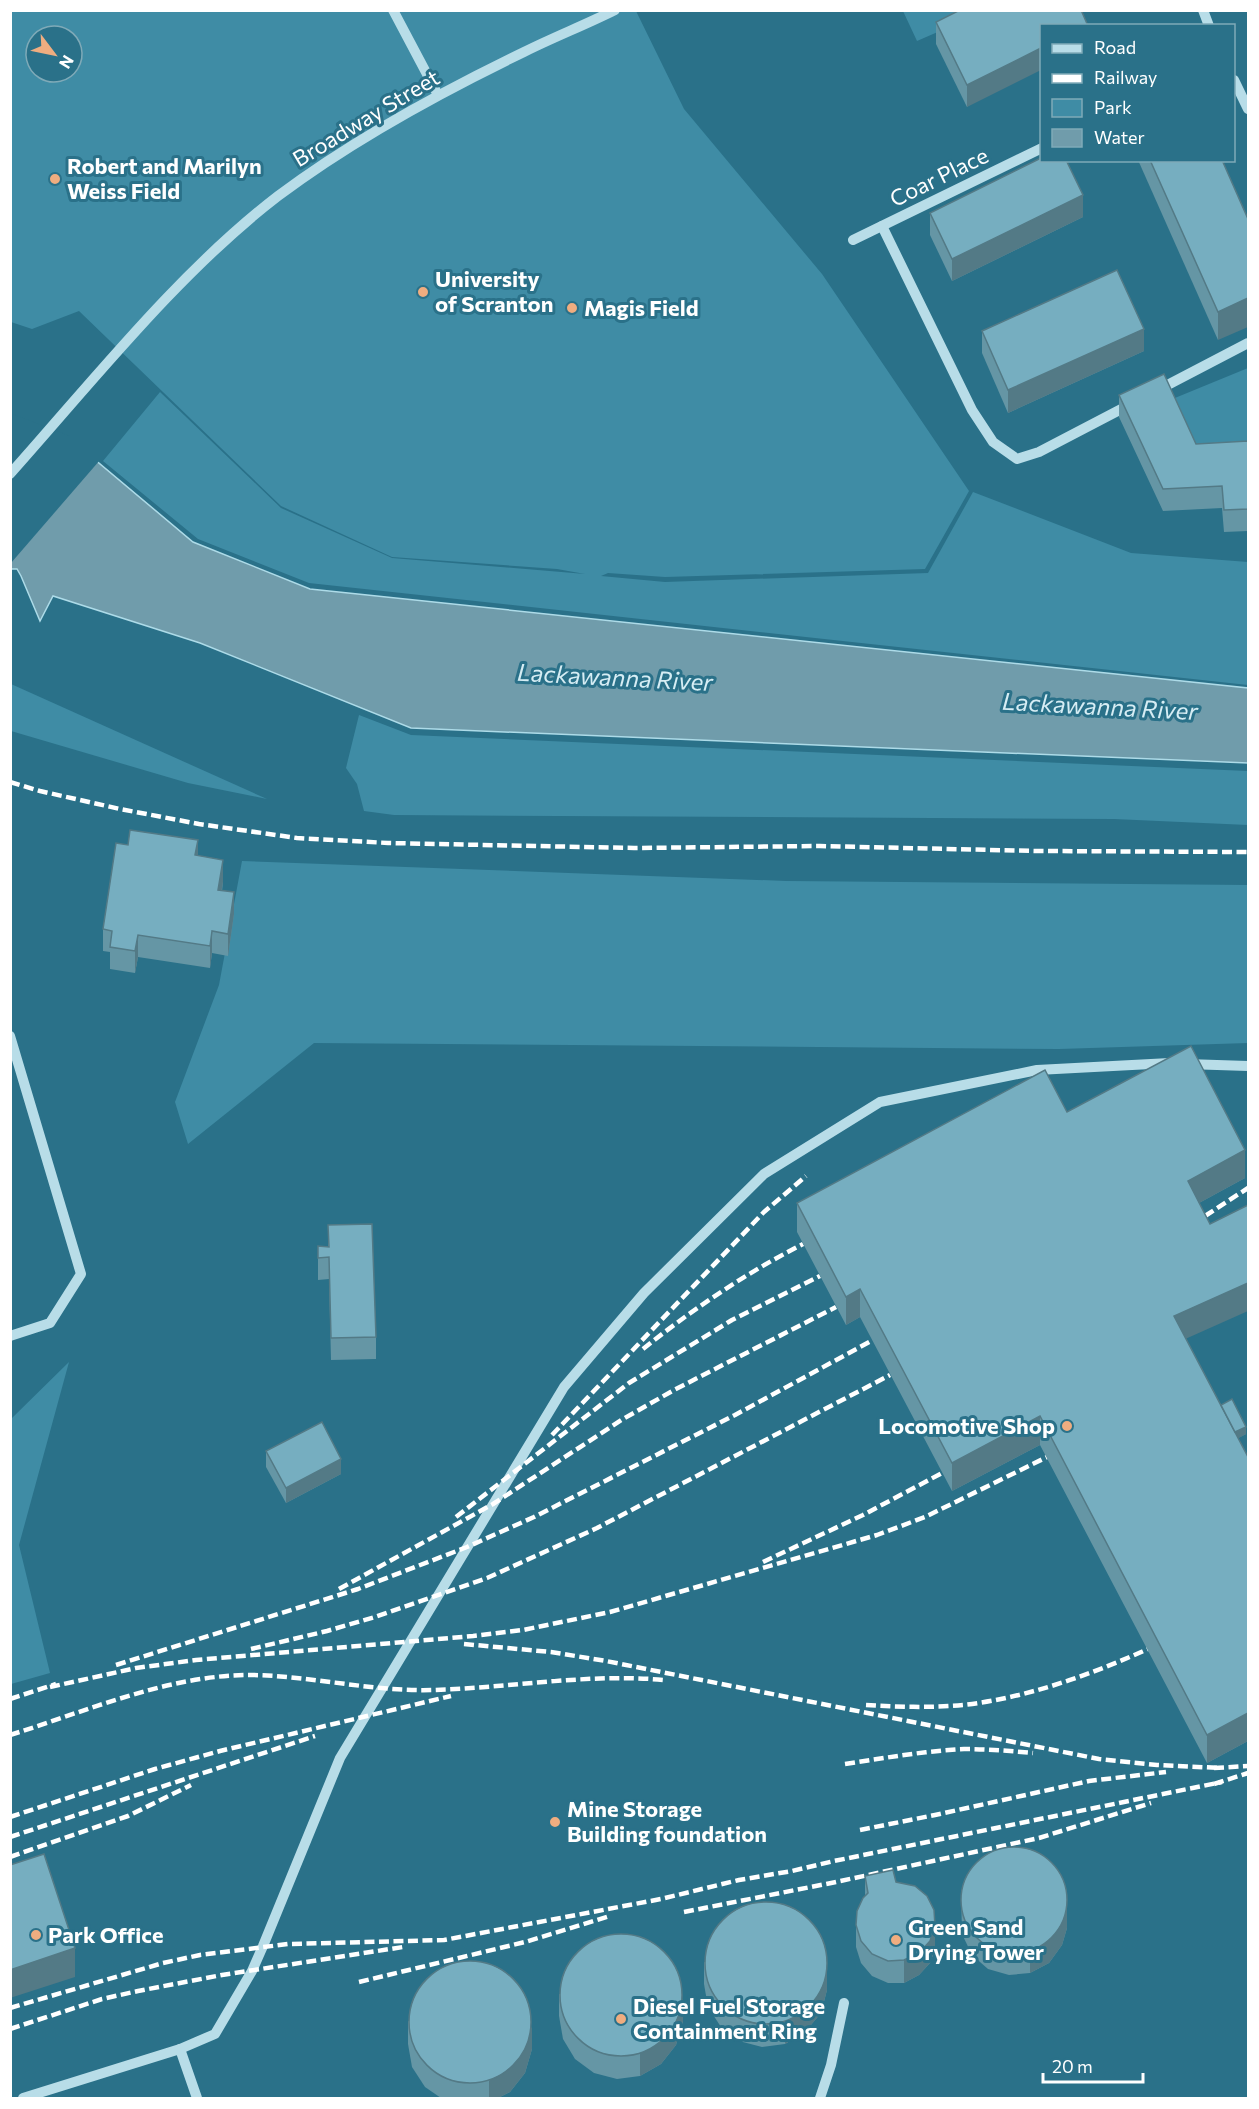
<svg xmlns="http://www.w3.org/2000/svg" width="1259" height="2109" viewBox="0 0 1259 2109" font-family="Commissioner,sans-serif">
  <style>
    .green { fill: #3f8ca5; fill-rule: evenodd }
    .water { fill: #709cab; stroke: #addbe8; stroke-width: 1.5 }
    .pier { fill: #2a7189 }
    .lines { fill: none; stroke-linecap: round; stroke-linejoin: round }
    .minor { stroke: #b8dde8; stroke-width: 10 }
    .rail { stroke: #fff; stroke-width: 4.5; stroke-dasharray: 10 4.5; stroke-linecap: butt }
    .wall { fill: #6596a5 }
    .shaded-wall { fill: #537a86 }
    .building { fill: #76aec0; stroke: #537a86; stroke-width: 1.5 }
    .poi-dot { fill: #efad80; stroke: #2a7189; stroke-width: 2 }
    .labels { text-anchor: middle; stroke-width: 6; stroke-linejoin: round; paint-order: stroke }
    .street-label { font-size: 22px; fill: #fff; stroke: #2a7189 }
    .poi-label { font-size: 22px; font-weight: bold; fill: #fff; stroke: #2a7189; text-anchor: start }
    .water-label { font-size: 24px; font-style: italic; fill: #d6edf4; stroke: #2a7189 }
  </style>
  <rect width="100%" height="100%" fill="#2a7189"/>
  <g class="green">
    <path d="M 10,11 L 636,11 L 684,109 L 822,274 L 969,491 L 925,569 L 665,577 L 608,573 L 601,576 L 665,582 L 928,573 L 973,492 L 1131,553 L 1248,562 L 1248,685 L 309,583 L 198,539 L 103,461 L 160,392 L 281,508 L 392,558 L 585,574 L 557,569 L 392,557 L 281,506 L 79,311 L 32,329 L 11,322 ZM 36,36 L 72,36 L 72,72 L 36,72 Z"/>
    <polygon points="903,11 986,11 917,41"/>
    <polygon points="1248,368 1248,457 1199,459 1170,400"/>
    <polygon points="10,684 11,684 267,799 188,783 11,731"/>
    <polygon points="359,715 411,735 1248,771 1248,825 1114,819 394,815 364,811 357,784 346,768"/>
    <polygon points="242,861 786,881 1248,885 1248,1043 1059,1049 314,1043 188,1144 175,1102 219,985"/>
    <polygon points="69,1362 19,1545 50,1673 11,1684 11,1419"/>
  </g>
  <polygon class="water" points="11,416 69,438 193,542 310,589 1248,688 1248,763 411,728 200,643 53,596 40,621 21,576 17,569 11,569"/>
  <polygon class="pier" points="10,413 70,436 100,460 11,563"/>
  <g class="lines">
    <g class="minor">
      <polyline points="393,10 438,95"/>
      <polyline points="1203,10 1209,26"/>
      <polyline points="1234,80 1248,109"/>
      <polyline points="882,226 972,410 993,442 1017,459 1039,452 1131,404"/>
      <polyline points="853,240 1042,148"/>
      <polyline points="1156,391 1248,343"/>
      <path d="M 10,474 C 93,381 179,272 278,196 C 354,139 439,93 524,52 C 554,37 585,25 615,10"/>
      <polyline points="10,1036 81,1274 50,1323 10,1336"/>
      <polyline points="1186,1064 1248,1066"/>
      <polyline points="180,2049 197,2098"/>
      <polyline points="23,2098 180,2049 215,2034 252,1971 263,1946 340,1758 564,1387 644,1293 764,1174 880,1102 1037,1070 1170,1063"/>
      <polyline points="820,2098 831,2065 844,2003"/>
    </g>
    <g class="rail">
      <polyline points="10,782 40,791 120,809 199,824 297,838 388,843 634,848 820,846 1038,851 1248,852"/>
      <polyline points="1205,1216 1248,1188"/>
      <path d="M 643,1349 C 693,1309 746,1273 803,1244"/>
      <polyline points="552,1435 764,1212 806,1176"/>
      <polyline points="456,1517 629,1383 732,1320 820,1276"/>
      <polyline points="763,1562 863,1515 942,1473"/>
      <polyline points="339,1589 493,1504 623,1419 674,1390 836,1307"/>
      <polyline points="464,1644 551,1652 606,1661 1099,1759 1157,1765 1221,1768"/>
      <polyline points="251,1649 327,1631 375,1617 487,1578 597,1528 890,1375"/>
      <polyline points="116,1665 358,1589 467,1547 534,1517 735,1415 873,1340"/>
      <polyline points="50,1687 136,1668 196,1660 473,1636 523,1630 610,1612 877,1535 925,1517 1047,1457"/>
      <polyline points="10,1699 56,1684"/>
      <path d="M 866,1705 C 898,1707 931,1708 963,1705 C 1026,1698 1090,1675 1148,1649"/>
      <path d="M 10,1735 C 87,1711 166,1676 247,1675 C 309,1675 371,1692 433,1690 C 509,1688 587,1673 664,1680"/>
      <path d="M 845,1764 C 885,1758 924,1751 964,1749 C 987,1749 1010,1751 1033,1753"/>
      <polyline points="1214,1768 1248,1766"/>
      <polyline points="1214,1784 1248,1773"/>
      <polyline points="10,1817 155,1769 220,1751 451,1696"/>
      <polyline points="860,1830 935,1815 1089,1781 1166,1772"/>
      <polyline points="10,1837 315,1736"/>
      <polyline points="10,1857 128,1816 191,1785"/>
      <polyline points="684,1912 836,1882 1039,1838 1151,1803"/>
      <polyline points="359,1982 525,1942 610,1916"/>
      <polyline points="10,2008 163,1963 200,1955 288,1944 444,1940 661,1899 739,1880 792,1871 834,1861 1222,1782"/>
      <polyline points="10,2029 102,1999 138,1991 222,1975 403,1947"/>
    </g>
  </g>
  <g class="wall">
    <polygon points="1081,10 967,107 936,44 936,22"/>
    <polygon points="1138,160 1222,160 1218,340"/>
    <polygon points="930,213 1083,217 952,281 930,235"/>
    <polygon points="982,331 1144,351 1008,413 982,353"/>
    <polygon points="1119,395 1196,444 1248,441 1248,531 1224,532 1222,508 1163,511 1119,417"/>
    <polygon points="198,856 223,882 222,891 234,914 228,956 212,953 210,968 138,957 135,973 110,969 110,952 103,951 103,929"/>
    <polygon points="1067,1112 1245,1178 1199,1203 1186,1339 1221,1405 1246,1434 1238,1438 1248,1457 1248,1741 1207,1763 1040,1445 952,1491 860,1317 846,1325 797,1232 797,1203"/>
    <polygon points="328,1225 376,1337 376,1359 331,1360 329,1279 318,1280 318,1246 328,1247"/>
    <polygon points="266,1451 341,1474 286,1503 266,1467"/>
    <polygon points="865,1876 896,1882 935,1949 930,1963 919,1975 904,1983 888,1983 872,1976 861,1963 856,1947 856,1925 865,1896"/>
    <polygon points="961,1890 1067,1928 1062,1945 1049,1963 1030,1973 1009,1975 988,1969 972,1955 962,1934"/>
    <polygon points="704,1962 827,1990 821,2013 805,2032 785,2044 762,2047 739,2041 721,2027 708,2007 704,1984"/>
    <polygon points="559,1994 683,2021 676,2045 661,2064 640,2076 617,2079 594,2073 575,2059 563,2039 559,2016"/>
    <polygon points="408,2021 532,2049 525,2073 510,2092 498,2098 441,2098 425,2087 412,2067 408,2044"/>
  </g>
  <g class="shaded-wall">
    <polygon points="1041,48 1041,70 967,107 967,85"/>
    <polygon points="1083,195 1083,217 952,281 952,259"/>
    <polygon points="1248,298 1248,327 1218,340 1218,312"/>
    <polygon points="1144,329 1144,351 1008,413 1008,390"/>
    <polygon points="198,840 198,862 195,855"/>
    <polygon points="223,860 223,882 218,912 218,890"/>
    <polygon points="234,892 234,914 228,956 228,934"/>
    <polygon points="212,931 212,953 210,968 210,946"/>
    <polygon points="138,935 138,957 135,973 135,951"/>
    <polygon points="1245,1150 1245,1178 1188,1209 1188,1181"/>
    <polygon points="1248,1283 1248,1311 1174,1344 1174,1316"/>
    <polygon points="860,1289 860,1317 846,1325 846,1297"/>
    <polygon points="1040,1416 1040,1445 952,1491 952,1463"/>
    <polygon points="1246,1427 1246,1434 1230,1443 1230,1435"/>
    <polygon points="341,1459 341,1474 286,1503 286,1488"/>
    <polygon points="1248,1713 1248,1741 1207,1763 1207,1735"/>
    <polygon points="1067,1906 1067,1928 1062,1945 1049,1963 1030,1973 1030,1951"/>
    <polygon points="935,1926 935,1949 930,1963 919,1975 904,1983 904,1960"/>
    <polygon points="75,1948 75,1977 10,1998 10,1970"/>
    <polygon points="827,1968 827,1990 821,2013 805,2032 785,2044 785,2022"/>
    <polygon points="683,1999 683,2021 676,2045 661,2064 640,2076 640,2053"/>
    <polygon points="532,2027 532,2049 525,2073 510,2092 498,2098 489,2098 489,2081"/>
  </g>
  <g class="building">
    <polygon points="960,10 1081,10 1088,26 1041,26 1041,48 967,85 936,22"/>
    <polygon points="1041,158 1041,160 1066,160 1083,195 952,259 930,213"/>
    <polygon points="1150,160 1222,160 1248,219 1248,298 1218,312"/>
    <polygon points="1117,270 1144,329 1008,390 982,331"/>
    <polygon points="1164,374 1196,444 1248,441 1248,509 1224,510 1222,486 1163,489 1119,395"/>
    <polygon points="130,830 198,840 195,855 223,860 218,890 234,892 228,934 212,931 210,946 138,935 135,951 110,947 112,931 103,929 116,843 128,845"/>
    <polygon points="1191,1046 1245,1150 1188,1181 1210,1224 1248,1205 1248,1283 1174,1316 1248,1457 1248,1713 1207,1735 1040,1416 952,1463 860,1289 846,1297 797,1203 1045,1070 1067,1112"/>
    <polygon points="372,1224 376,1337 331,1338 329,1257 318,1258 318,1246 329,1247 328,1225"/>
    <polygon points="1232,1399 1246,1427 1235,1432 1221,1405"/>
    <polygon points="322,1422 341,1459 286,1488 266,1451"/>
    <circle cx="1014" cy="1900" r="53"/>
    <polygon points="44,1854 75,1948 10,1970 10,1865"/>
    <polygon points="893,1870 896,1882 915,1886 927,1896 934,1910 935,1926 930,1941 919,1953 904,1960 888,1961 872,1954 861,1941 856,1925 857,1911 863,1898 868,1893 865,1876"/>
    <circle cx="766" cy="1963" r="61"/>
    <circle cx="621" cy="1995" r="61"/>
    <circle cx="470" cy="2022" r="61"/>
  </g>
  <g class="poi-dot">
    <circle cx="55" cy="179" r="6"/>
    <circle cx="423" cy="292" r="6"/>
    <circle cx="572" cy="308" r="6"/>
    <circle cx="1067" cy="1426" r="6"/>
    <circle cx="555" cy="1822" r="6"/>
    <circle cx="36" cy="1935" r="6"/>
    <circle cx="896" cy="1940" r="6"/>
    <circle cx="621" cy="2019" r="6"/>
  </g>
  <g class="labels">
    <g class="street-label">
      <text transform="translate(366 118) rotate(-31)" y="8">Broadway Street</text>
      <text transform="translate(939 177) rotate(-26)" y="8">Coar Place</text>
    </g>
    <g class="poi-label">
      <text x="67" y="174">Robert and Marilyn<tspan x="67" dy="25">Weiss Field</tspan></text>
      <text x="435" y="287">University<tspan x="435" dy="25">of Scranton</tspan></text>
      <text x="584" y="316">Magis Field</text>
      <text x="1055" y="1434" text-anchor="end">Locomotive Shop</text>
      <text x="567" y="1817">Mine Storage<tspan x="567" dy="25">Building foundation</tspan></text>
      <text x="908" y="1935">Green Sand<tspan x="908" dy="25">Drying Tower</tspan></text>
      <text x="48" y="1943">Park Office</text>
      <text x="633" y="2014">Diesel Fuel Storage<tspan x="633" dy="25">Containment Ring</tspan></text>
    </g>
    <g class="water-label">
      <text transform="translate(615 678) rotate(3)" y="8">Lackawanna River</text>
      <text transform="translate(1100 707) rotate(3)" y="8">Lackawanna River</text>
    </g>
  </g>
  <rect width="1259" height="2109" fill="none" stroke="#ffffff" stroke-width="24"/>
  <rect x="1040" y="24" width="195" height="138" fill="#2a7189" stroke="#7faab8" stroke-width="1.5"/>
  <rect x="1052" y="44" width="30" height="9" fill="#b8dde8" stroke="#7faab8" stroke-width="1.5"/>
  <text x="1094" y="54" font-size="18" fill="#ffffff">Road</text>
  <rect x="1052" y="74" width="30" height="9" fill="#ffffff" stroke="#7faab8" stroke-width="1.5"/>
  <text x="1094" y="84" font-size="18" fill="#ffffff">Railway</text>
  <rect x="1052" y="99" width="30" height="18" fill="#3f8ca5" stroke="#7faab8" stroke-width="1.5"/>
  <text x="1094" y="114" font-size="18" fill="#ffffff">Park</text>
  <rect x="1052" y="129" width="30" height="18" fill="#709cab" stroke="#7faab8" stroke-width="1.5"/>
  <text x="1094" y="144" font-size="18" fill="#ffffff">Water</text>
  <g transform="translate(54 54) rotate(122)"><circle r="28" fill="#2a7189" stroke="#7faab8" stroke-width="1.5"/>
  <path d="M0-4.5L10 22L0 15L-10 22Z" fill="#efad80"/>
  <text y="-9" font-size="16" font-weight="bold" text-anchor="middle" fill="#ffffff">N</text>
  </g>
  <path d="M1043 2073v9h100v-9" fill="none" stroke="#ffffff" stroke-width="3"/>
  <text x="1052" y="2073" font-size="18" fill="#ffffff" stroke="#2a7189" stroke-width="4.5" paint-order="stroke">20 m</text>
</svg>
